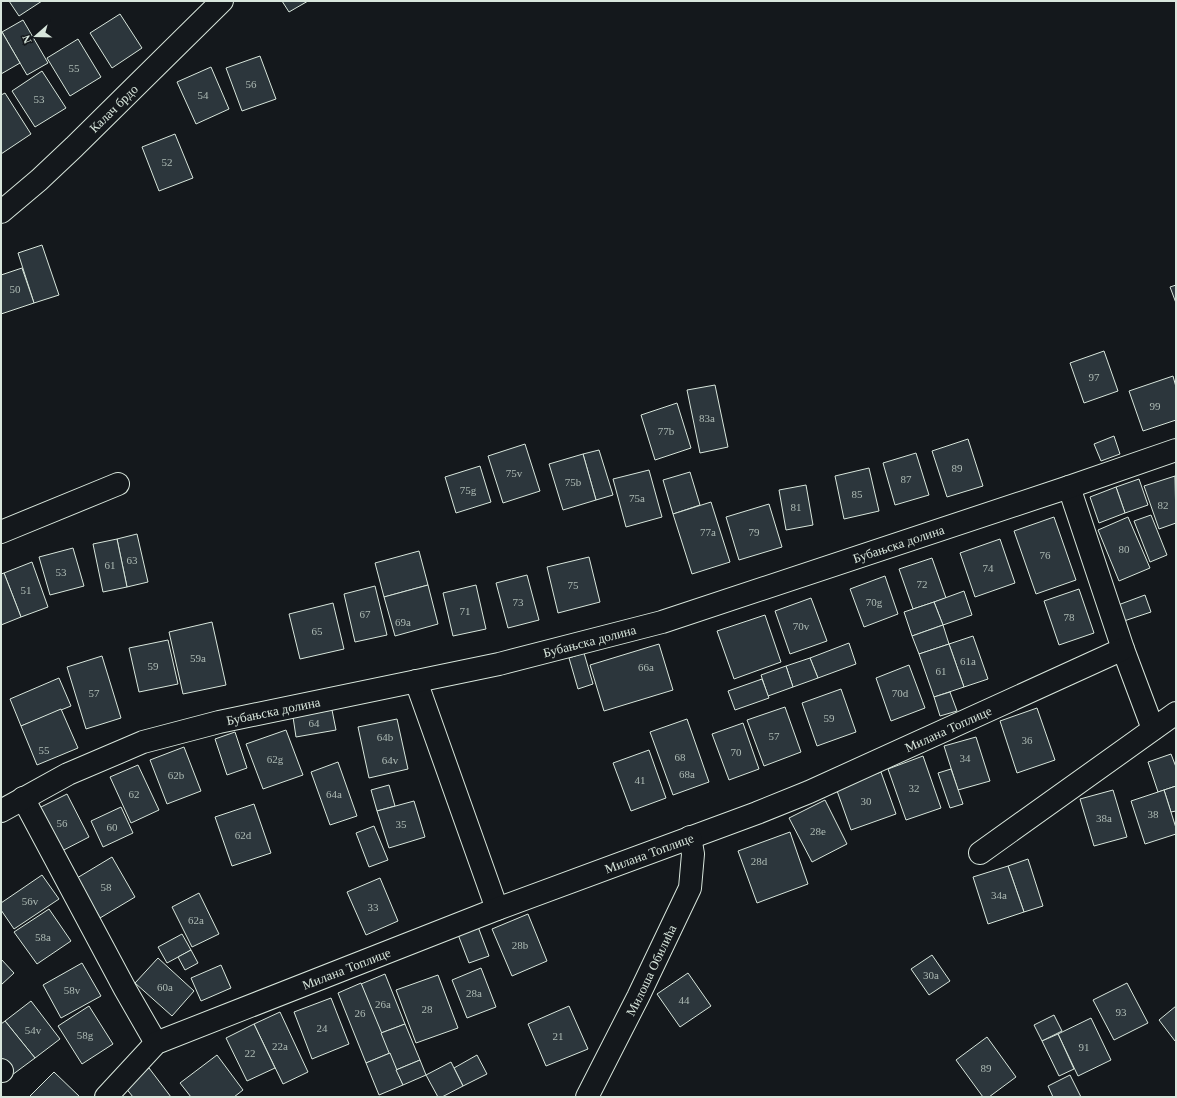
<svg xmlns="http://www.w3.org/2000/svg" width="1177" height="1098" viewBox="0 0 1177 1098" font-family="'Times New Roman',serif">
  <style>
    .building { fill: #2c363c; stroke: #d8e6dc }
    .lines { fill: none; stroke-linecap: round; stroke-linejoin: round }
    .minor-casing { stroke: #d8e6dc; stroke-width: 24 }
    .minor { stroke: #14181c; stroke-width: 22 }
    .labels { text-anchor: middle; stroke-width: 3; stroke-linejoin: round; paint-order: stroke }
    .number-label { font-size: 11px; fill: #adbab4 }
    .street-label { font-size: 13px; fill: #d8e6dc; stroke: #14181c }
  </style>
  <rect width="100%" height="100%" fill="#14181c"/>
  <g class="building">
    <polygon points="9,1 42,1 19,16"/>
    <polygon points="282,1 308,1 289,12"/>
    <polygon points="120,14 142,48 112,68 90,33"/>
    <polygon points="23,20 48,63 27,75 2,32"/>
    <polygon points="1,32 2,32 20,63 1,74"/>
    <polygon points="78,39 101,77 70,96 47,58"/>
    <polygon points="260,56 276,99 242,111 226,68"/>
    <polygon points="211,67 229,109 196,124 177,82"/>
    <polygon points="42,71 66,108 35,127 12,91"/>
    <polygon points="5,93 31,134 1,154 1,95"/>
    <polygon points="175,134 193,178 159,191 142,147"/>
    <polygon points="42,245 59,295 34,303 18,253"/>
    <polygon points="22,268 34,303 1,314 1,275"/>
    <polygon points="1176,285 1176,303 1170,287"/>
    <polygon points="1104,351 1118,391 1084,403 1070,363"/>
    <polygon points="1173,376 1176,387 1176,420 1143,431 1129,391"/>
    <polygon points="715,385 728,447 700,453 687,390"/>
    <polygon points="677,403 691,448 655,460 641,415"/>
    <polygon points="1114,436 1120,454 1101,461 1094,444"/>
    <polygon points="968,439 983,486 947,497 932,451"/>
    <polygon points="525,444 540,491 503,503 488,456"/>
    <polygon points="599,450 613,495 596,500 583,454"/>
    <polygon points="916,453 929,495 895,505 883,463"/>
    <polygon points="583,454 596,500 563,510 549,464"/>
    <polygon points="480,466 491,502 456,513 445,477"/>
    <polygon points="869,468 879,511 844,519 835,476"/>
    <polygon points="649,470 662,517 626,527 613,479"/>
    <polygon points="690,472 700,505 673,514 663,480"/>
    <polygon points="1175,476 1176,523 1159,529 1144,486"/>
    <polygon points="1139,479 1148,505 1125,513 1116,487"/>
    <polygon points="806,485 813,525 786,530 779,490"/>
    <polygon points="1116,487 1125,513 1099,523 1090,497"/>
    <polygon points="711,502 730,562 692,574 673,514"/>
    <polygon points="769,504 782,547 739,560 726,517"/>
    <polygon points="1151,515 1167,555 1150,562 1134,521"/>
    <polygon points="1054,517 1076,580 1036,594 1014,531"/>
    <polygon points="1128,517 1150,568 1119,581 1098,530"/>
    <polygon points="137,534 148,582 127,587 117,539"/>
    <polygon points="117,539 127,587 103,592 93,544"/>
    <polygon points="1000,539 1015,583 975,597 960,553"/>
    <polygon points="73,548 84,586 50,595 39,557"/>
    <polygon points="419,551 428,585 384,597 375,563"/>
    <polygon points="589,557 600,602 558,613 547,567"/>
    <polygon points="932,558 946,598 913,609 899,569"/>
    <polygon points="32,562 48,607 21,617 4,573"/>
    <polygon points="4,573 21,617 1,625 1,574"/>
    <polygon points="527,575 539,620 508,628 496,583"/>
    <polygon points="885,576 898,614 864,627 850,589"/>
    <polygon points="428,585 438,624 395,636 384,597"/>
    <polygon points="476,585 486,629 453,636 443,593"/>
    <polygon points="375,586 387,635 355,642 344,594"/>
    <polygon points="1079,589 1094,633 1059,645 1044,601"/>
    <polygon points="964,591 972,615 943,625 934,602"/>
    <polygon points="1145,595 1151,612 1124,621 1118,605"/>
    <polygon points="811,598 827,641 790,654 775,611"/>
    <polygon points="934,602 943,625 912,636 904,612"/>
    <polygon points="333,603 344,649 300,659 289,614"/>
    <polygon points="765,615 781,662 734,679 717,631"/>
    <polygon points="212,622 226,685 183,694 169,632"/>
    <polygon points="943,625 949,644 919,654 912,636"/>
    <polygon points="973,636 988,679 964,687 949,644"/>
    <polygon points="168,640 178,684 139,692 129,648"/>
    <polygon points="849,643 856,664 818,678 810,658"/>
    <polygon points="659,644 673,690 604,711 590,665"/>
    <polygon points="949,644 964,687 934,697 919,654"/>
    <polygon points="584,653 593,684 578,689 569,658"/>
    <polygon points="102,656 121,718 86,729 67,667"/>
    <polygon points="810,658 818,678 793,687 786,666"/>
    <polygon points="909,665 925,708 891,721 876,678"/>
    <polygon points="786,666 793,687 768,696 761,675"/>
    <polygon points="59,678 71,706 21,726 10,699"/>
    <polygon points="762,679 769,698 735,710 728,691"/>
    <polygon points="841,689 856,732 817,746 802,703"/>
    <polygon points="950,692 957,711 940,716 934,697"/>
    <polygon points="785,707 801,752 764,766 747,720"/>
    <polygon points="1037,708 1055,760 1017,773 1000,721"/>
    <polygon points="61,709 78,748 37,765 21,726"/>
    <polygon points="332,710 336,730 296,737 293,717"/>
    <polygon points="397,719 408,769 369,778 358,727"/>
    <polygon points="687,719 709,782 673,795 650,732"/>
    <polygon points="743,723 759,769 729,780 712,734"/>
    <polygon points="286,730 303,775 263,789 246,744"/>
    <polygon points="235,732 247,768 227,775 215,739"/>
    <polygon points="976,737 990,781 958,790 944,746"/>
    <polygon points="184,747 201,791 167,804 150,760"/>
    <polygon points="649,750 666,798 631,811 613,763"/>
    <polygon points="1171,754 1176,767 1176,786 1158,792 1148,762"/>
    <polygon points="923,756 941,808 906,820 888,769"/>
    <polygon points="338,762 357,816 330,825 311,772"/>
    <polygon points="138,765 159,810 131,823 110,777"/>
    <polygon points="951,769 963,804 950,808 938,773"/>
    <polygon points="881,772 896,814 851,830 836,788"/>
    <polygon points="389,785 395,806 377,811 371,790"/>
    <polygon points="1176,786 1176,811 1171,812 1164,790"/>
    <polygon points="1113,790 1127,837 1094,846 1080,799"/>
    <polygon points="1164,790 1176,828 1176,834 1145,844 1131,801"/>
    <polygon points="67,794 89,837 58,853 35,810"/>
    <polygon points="825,800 847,844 812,862 789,818"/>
    <polygon points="414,801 425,837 389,848 377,811"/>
    <polygon points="254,804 271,853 232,866 215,817"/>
    <polygon points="121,807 133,833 103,847 91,821"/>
    <polygon points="374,826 388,860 369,867 356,833"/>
    <polygon points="790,832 808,884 757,903 738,851"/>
    <polygon points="112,857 135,897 100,918 77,878"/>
    <polygon points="1028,859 1043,906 1024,912 1008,866"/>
    <polygon points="1008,866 1024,912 988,924 973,877"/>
    <polygon points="42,875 59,899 14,929 1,910 1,903"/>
    <polygon points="380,878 398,921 366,935 347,892"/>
    <polygon points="199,893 219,934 192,947 172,907"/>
    <polygon points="49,909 71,941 37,964 14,932"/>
    <polygon points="528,914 547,961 512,976 492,929"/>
    <polygon points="477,924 489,956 469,963 457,932"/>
    <polygon points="182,934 191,950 167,963 158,947"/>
    <polygon points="191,950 198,963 185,970 178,957"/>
    <polygon points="932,955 950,981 929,995 911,969"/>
    <polygon points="158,958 194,991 172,1016 135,983"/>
    <polygon points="1,959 14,973 1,985"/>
    <polygon points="82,963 101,996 61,1018 43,985"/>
    <polygon points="221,965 231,988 201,1001 191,978"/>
    <polygon points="481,968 496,1007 467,1018 452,980"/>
    <polygon points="688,973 711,1006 680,1027 657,994"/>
    <polygon points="385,974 405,1024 381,1033 361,984"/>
    <polygon points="438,975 458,1028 416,1043 396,990"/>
    <polygon points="361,983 390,1053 366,1063 338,993"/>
    <polygon points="1127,983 1148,1023 1114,1040 1093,1000"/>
    <polygon points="331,998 349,1044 312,1059 294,1012"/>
    <polygon points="31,1001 60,1039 35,1058 5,1021"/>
    <polygon points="89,1006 113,1044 82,1064 58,1026"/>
    <polygon points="569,1006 588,1049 546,1066 528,1024"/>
    <polygon points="1176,1006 1176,1040 1175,1041 1159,1020"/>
    <polygon points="280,1012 308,1072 283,1084 254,1024"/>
    <polygon points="1054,1015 1062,1031 1042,1041 1034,1025"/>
    <polygon points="1091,1018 1111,1060 1078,1076 1058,1034"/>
    <polygon points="5,1021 35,1058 12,1075 1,1061 1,1024"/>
    <polygon points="254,1024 275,1068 247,1081 226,1038"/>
    <polygon points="405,1024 420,1060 396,1070 381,1033"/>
    <polygon points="1058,1034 1074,1069 1059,1076 1042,1041"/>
    <polygon points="987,1037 1016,1077 989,1097 983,1097 956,1060"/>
    <polygon points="390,1053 403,1085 379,1095 366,1063"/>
    <polygon points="217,1055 243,1090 234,1097 191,1097 180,1083"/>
    <polygon points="477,1055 487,1074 463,1086 454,1068"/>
    <polygon points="420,1060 426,1075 403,1085 396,1070"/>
    <polygon points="451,1062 463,1086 442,1097 438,1097 426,1075"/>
    <polygon points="149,1068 171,1097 133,1097 125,1087"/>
    <polygon points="54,1072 80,1097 29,1097"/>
    <polygon points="1070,1075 1081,1097 1053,1097 1048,1086"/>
  </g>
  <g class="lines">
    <g class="minor-casing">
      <g id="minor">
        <path id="s1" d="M 1,212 L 39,180 L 74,147 L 222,1"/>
        <polyline points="1069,487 1123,649 1153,729"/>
        <polyline points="1,532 118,484"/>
        <polyline points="416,681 497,909"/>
        <polyline points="23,798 125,989 156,1043"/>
        <path id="s2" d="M 1,811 L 68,774 L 143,742 L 219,722 L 499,664 L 662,622 L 1069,487 L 1176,450"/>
        <polyline points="980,853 1176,713"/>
        <polyline points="1,1070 2,1071"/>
        <path id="s3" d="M 106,1097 L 156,1043 L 497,909 L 757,813 L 809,792 L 1123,649"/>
        <path id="s4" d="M 587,1097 L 638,997 L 690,888 L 693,854 L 690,837"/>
      </g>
    </g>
    <use href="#minor" class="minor"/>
  </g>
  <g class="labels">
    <g class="number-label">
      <text x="74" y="72">55</text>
      <text x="251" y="88">56</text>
      <text x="203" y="99">54</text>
      <text x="39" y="103">53</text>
      <text x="167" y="166">52</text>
      <text x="15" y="293">50</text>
      <text x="1094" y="381">97</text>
      <text x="1155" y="410">99</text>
      <text x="707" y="422">83a</text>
      <text x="666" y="435">77b</text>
      <text x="957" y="472">89</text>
      <text x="514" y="477">75v</text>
      <text x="906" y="483">87</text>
      <text x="573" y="486">75b</text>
      <text x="468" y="494">75g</text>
      <text x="857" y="498">85</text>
      <text x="637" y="502">75a</text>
      <text x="1163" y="509">82</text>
      <text x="796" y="511">81</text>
      <text x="708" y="536">77a</text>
      <text x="754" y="536">79</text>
      <text x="1124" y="553">80</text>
      <text x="1045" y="559">76</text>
      <text x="132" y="564">63</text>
      <text x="110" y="569">61</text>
      <text x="988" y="572">74</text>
      <text x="61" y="576">53</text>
      <text x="922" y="588">72</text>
      <text x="573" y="589">75</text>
      <text x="26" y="594">51</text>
      <text x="518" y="606">73</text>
      <text x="874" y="606">70g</text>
      <text x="465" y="615">71</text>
      <text x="365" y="618">67</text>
      <text x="1069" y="621">78</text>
      <text x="403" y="626">69a</text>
      <text x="801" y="630">70v</text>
      <text x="317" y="635">65</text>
      <text x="198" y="662">59a</text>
      <text x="968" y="665">61a</text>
      <text x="153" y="670">59</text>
      <text x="646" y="671">66a</text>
      <text x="941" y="675">61</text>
      <text x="94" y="697">57</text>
      <text x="900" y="697">70d</text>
      <text x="829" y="722">59</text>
      <text x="314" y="727">64</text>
      <text x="774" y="740">57</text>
      <text x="385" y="741">64b</text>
      <text x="1027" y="744">36</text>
      <text x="44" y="754">55</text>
      <text x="736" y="756">70</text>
      <text x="680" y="761">68</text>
      <text x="965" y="762">34</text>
      <text x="275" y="763">62g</text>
      <text x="390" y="764">64v</text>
      <text x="687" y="778">68a</text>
      <text x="176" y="779">62b</text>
      <text x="640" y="784">41</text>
      <text x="914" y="792">32</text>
      <text x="134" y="798">62</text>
      <text x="334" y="798">64a</text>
      <text x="866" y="805">30</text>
      <text x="1153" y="818">38</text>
      <text x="1104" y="822">38a</text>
      <text x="62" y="827">56</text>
      <text x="401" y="828">35</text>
      <text x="112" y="831">60</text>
      <text x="818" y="835">28e</text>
      <text x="243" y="839">62d</text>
      <text x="759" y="865">28d</text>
      <text x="106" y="891">58</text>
      <text x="999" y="899">34a</text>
      <text x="30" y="905">56v</text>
      <text x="373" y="911">33</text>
      <text x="196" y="924">62a</text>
      <text x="43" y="941">58a</text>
      <text x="520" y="949">28b</text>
      <text x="931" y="979">30a</text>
      <text x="165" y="991">60a</text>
      <text x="72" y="994">58v</text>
      <text x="474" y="997">28a</text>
      <text x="684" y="1004">44</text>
      <text x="383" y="1008">26a</text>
      <text x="427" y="1013">28</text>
      <text x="1121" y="1016">93</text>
      <text x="360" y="1017">26</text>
      <text x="322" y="1032">24</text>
      <text x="33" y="1034">54v</text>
      <text x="85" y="1039">58g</text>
      <text x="558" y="1040">21</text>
      <text x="280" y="1050">22a</text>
      <text x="1084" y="1051">91</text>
      <text x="250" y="1057">22</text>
      <text x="986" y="1072">89</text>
    </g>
    <g class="street-label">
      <text dy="5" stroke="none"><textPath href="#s1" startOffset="153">Калач брдо</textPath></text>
      <text dy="5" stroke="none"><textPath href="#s2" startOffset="940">Бубањска долина</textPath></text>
      <text dy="5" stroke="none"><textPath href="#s2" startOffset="616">Бубањска долина</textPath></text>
      <text dy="5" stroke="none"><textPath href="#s2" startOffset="292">Бубањска долина</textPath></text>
      <text dy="5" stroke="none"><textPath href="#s3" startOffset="926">Милана Топлице</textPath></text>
      <text dy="5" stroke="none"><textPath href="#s3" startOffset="602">Милана Топлице</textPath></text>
      <text dy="5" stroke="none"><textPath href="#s3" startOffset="278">Милана Топлице</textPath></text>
      <text dy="5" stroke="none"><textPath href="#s4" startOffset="142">Милоша Обилића</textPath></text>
    </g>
  </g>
  <rect width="1177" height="1098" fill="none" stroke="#d8e6dc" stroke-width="4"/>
  <g transform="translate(36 36) rotate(250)" stroke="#14181c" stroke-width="3" paint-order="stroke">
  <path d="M0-3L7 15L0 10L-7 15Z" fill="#d8e6dc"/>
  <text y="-6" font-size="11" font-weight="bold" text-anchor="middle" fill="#d8e6dc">N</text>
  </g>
</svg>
